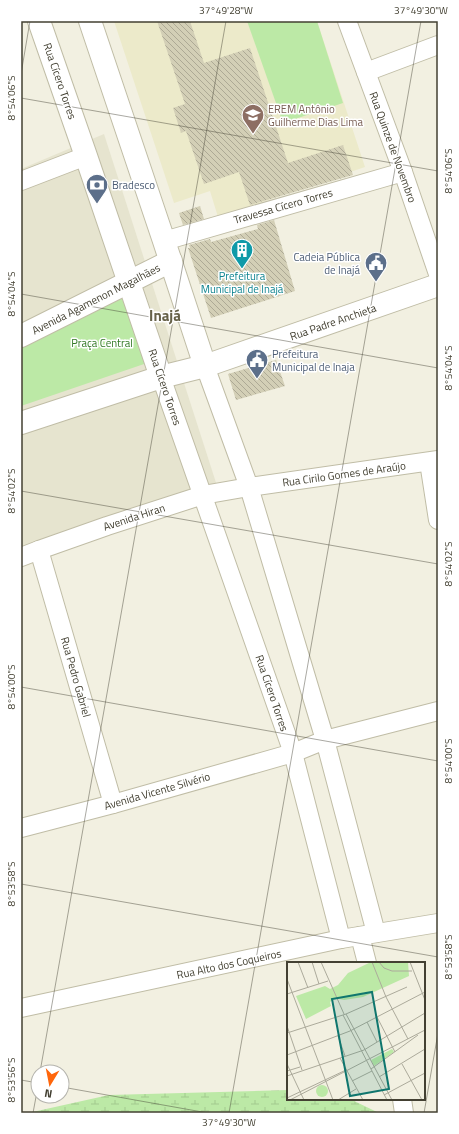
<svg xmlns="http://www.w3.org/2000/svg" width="459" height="1134" viewBox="0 0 459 1134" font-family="'Titillium Web',sans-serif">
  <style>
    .residential { fill: #e6e4cf }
    .education { fill: #eceaca }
    .wetland { fill: url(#wetland-marsh) }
    .park { fill: #bce9a6 }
    .building { fill: url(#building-back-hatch) }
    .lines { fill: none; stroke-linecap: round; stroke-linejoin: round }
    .minor-casing { stroke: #c0bda6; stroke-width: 20 }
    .tertiary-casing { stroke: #c0bda6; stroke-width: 24 }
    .minor { stroke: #fff; stroke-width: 18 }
    .tertiary { stroke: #fff; stroke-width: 22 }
    .ticks { fill: none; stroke: #434032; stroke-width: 1; stroke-opacity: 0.45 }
    .labels { text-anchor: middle; stroke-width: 3; stroke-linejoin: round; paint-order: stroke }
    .street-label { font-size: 11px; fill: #434032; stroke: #fff }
    .education-label { font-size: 11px; fill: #785e54; stroke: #fff; text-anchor: start }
    .service-label { font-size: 11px; fill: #4e5e75; stroke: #fff; text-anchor: start }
    .culture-label { font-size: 11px; fill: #0d838f; stroke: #fff }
    .park-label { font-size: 11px; fill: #307723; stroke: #fff }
    .district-label { font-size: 15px; font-weight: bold; fill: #666148; stroke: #fff }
    .inset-road { fill: none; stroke: #acaa9b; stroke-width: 1 }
    .view { fill: #0f766e; fill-opacity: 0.15; stroke: #0f766e; stroke-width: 2 }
    .inset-edge { fill: none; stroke: #434032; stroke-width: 2 }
    .neatline { fill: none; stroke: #434032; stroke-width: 1.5 }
    .ticks-label { font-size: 10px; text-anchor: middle; fill: #434032 }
  </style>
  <defs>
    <pattern id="wetland-marsh" width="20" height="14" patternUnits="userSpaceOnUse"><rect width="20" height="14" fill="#bce9a6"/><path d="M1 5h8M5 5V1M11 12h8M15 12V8" fill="none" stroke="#a3c98f"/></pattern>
    <pattern id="building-back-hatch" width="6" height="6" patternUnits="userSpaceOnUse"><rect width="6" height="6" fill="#d3cfb6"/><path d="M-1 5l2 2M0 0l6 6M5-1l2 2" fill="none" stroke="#ada995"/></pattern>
  </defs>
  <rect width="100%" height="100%" fill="#f2f0e1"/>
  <polygon class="residential" points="104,134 219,492 21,568 21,169"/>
  <polygon class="education" points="114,21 317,21 365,167 218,217 210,191 174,203"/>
  <polygon class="wetland" points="288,1090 288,1099 350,1099 379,1113 28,1113 109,1095"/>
  <g class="park">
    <polygon points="247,21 317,21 343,103 283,123"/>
    <polygon points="121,296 147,363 21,406 21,345"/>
  </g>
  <g class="building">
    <polygon points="157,21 190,21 204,63 250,48 288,163 343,145 353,175 250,205 239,172 204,184 186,131 181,133 173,108 185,104"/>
    <polygon points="200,206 204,219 183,225 179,213"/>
    <polygon points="274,220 295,291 211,318 188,248 190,248 189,245 210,239 211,242 258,229 257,225"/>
    <polygon points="276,360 285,386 236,400 228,374"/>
  </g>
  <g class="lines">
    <g class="minor-casing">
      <g id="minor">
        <polyline points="347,21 403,172 438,274"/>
        <polyline points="366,72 438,45"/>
        <polyline points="21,181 86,156"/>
        <polyline points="164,241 403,172"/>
        <polyline points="205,366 249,487 325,740 376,933"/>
        <polyline points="161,377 293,753 341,939"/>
        <polyline points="429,462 438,520"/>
        <polyline points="39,550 113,804"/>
        <polyline points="21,557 39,550 107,526 203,495 249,487 438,460"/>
        <polyline points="21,828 113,804 293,753 325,740 438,711"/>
        <polyline points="360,936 367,963"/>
        <polyline points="21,1008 341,939 438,923"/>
        <polyline points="402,1099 404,1113"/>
      </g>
    </g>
    <g class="tertiary-casing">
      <g id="tertiary">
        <polyline points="39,21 86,156 161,377"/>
        <polyline points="90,21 164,241 205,366"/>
        <polyline points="21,336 171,261"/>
        <polyline points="21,423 161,377 205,366 438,285"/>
      </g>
    </g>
    <use href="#minor" class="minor"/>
    <use href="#tertiary" class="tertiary"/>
  </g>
  <path class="ticks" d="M 21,74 L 30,21M 21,98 L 438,171M 21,294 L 438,368M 21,491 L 438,564M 21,687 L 438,761M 21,884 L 438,957M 40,1072 L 226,21M 21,1080 L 38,1083M 62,1087 L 208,1113M 33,1113 L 38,1086M 229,1113 L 421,21M 424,1113 L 438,1033"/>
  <defs>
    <g id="school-pin" transform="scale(1.15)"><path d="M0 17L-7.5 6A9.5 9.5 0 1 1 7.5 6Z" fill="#8d6e63" stroke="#fff"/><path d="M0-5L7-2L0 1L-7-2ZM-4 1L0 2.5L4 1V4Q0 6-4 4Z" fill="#fff"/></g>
    <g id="bank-pin" transform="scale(1.15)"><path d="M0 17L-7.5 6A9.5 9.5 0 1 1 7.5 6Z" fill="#5c6f8a" stroke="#fff"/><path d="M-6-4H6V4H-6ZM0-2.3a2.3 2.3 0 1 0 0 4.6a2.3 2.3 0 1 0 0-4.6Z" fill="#fff"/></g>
    <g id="building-pin" transform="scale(1.15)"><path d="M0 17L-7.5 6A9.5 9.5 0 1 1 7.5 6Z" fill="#0f9aa8" stroke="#fff"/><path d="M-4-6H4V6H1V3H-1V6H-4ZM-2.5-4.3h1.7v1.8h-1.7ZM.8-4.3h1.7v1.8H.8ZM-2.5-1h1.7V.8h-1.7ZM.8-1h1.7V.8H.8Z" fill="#fff"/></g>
    <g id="civic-pin" transform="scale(1.15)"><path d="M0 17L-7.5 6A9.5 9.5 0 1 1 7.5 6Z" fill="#5c6f8a" stroke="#fff"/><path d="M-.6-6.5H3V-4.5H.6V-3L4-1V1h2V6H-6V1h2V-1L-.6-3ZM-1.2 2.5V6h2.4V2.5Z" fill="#fff"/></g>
  </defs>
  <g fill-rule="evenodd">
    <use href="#school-pin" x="253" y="115"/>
    <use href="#bank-pin" x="97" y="185"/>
    <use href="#building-pin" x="242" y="250"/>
    <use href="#civic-pin" x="376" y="263"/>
    <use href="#civic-pin" x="257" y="360"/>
  </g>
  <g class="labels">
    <g class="street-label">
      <text transform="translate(60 81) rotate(71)" y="4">Rua Cícero Torres</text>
      <text transform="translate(393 147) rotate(70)" y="4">Rua Quinze de Novembro</text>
      <text transform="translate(283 206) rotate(-16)" y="4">Travessa Cícero Torres</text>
      <text transform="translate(96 299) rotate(-27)" y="4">Avenida Agamenon Magalhães</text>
      <text transform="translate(333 322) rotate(-19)" y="4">Rua Padre Anchieta</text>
      <text transform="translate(165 387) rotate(71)" y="4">Rua Cícero Torres</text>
      <text transform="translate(344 474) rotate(-8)" y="4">Rua Cirilo Gomes de Araújo</text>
      <text transform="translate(134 517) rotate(-18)" y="4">Avenida Hiran</text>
      <text transform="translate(76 677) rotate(74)" y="4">Rua Pedro Gabriel</text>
      <text transform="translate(272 693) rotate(71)" y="4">Rua Cícero Torres</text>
      <text transform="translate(157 791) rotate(-16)" y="4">Avenida Vicente Silvério</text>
      <text transform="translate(229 964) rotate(-12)" y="4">Rua Alto dos Coqueiros</text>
    </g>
    <g class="education-label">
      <text x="268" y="113">EREM Antônio<tspan x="268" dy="13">Guilherme Dias Lima</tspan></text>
    </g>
    <g class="service-label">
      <text x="112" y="189">Bradesco</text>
      <text x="360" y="261" text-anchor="end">Cadeia Pública<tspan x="360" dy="13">de Inajá</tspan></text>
      <text x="272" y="358">Prefeitura<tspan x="272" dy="13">Municipal de Inaja</tspan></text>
    </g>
    <g class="culture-label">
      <text x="242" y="280">Prefeitura<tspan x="242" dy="13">Municipal de Inajá</tspan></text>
    </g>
    <g class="park-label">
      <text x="102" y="347">Praça Central</text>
    </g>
    <g class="district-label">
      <text x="165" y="321">Inajá</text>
    </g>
  </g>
  <g transform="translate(287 962)">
    <rect width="138" height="138" fill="#f2f0e1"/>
    <path d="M 84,0 L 121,0 L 122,14 L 76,35 L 57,38 L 48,36 L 43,40 L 44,44 L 19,57 L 9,34 L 38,24 L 43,27 L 51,23 L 61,11 Z" fill="#bce9a6"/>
    <path d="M29 129a6 6 0 1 1 12 0a6 6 0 1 1-12 0Z" fill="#bce9a6"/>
    <path d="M 105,87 L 107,90 L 87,104 L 84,98 Z" fill="#bce9a6"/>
    <path class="inset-road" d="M 11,0 L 21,26M 25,0 L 32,22M 34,0 L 57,52M 85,0 L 99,35 L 121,77M 92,0 L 97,6 L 105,9 L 125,9M 123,0 L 138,38M 0,17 L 46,138M 0,32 L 41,19M 59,52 L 105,138M 56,53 L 100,138M 90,55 L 108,90M 80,60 L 90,80M 0,64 L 15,108M 0,71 L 59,52 L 120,25M 51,74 L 58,94M 0,93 L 63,69 L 138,30M 53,96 L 76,138M 0,102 L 17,138M 115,102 L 135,138M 84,107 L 131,73M 0,109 L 13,105M 0,114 L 77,88 L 138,51M 92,115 L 138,87M 65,119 L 85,109M 97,133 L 138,111M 0,136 L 59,108M 3,138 L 138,68M 51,138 L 69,127"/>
    <path class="view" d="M 85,30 L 102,127 L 63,134 L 45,37 Z"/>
    <rect width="138" height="138" class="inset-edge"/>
  </g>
  <rect width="459" height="1134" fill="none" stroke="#ffffff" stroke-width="44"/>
  <g transform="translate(50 1084) rotate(190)"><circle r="19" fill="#ffffff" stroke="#b4b3ad"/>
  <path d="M0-3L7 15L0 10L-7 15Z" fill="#ff660b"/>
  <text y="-6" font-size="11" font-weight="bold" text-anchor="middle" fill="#434032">N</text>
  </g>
  <rect x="22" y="22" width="415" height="1090" class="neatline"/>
  <g class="ticks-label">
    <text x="226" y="14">37°49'28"W</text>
    <text x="421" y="14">37°49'30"W</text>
    <text transform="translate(11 98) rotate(-90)" y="4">8°54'06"S</text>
    <text transform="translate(448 171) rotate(-90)" y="4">8°54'06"S</text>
    <text transform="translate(11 294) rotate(-90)" y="4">8°54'04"S</text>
    <text transform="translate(448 368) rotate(-90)" y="4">8°54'04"S</text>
    <text transform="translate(11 491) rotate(-90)" y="4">8°54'02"S</text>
    <text transform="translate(448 564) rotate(-90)" y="4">8°54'02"S</text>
    <text transform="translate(11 687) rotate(-90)" y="4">8°54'00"S</text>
    <text transform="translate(448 761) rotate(-90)" y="4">8°54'00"S</text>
    <text transform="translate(11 884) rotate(-90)" y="4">8°53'58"S</text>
    <text transform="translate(448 957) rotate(-90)" y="4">8°53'58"S</text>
    <text transform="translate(11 1080) rotate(-90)" y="4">8°53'56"S</text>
    <text x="229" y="1126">37°49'30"W</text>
  </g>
</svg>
